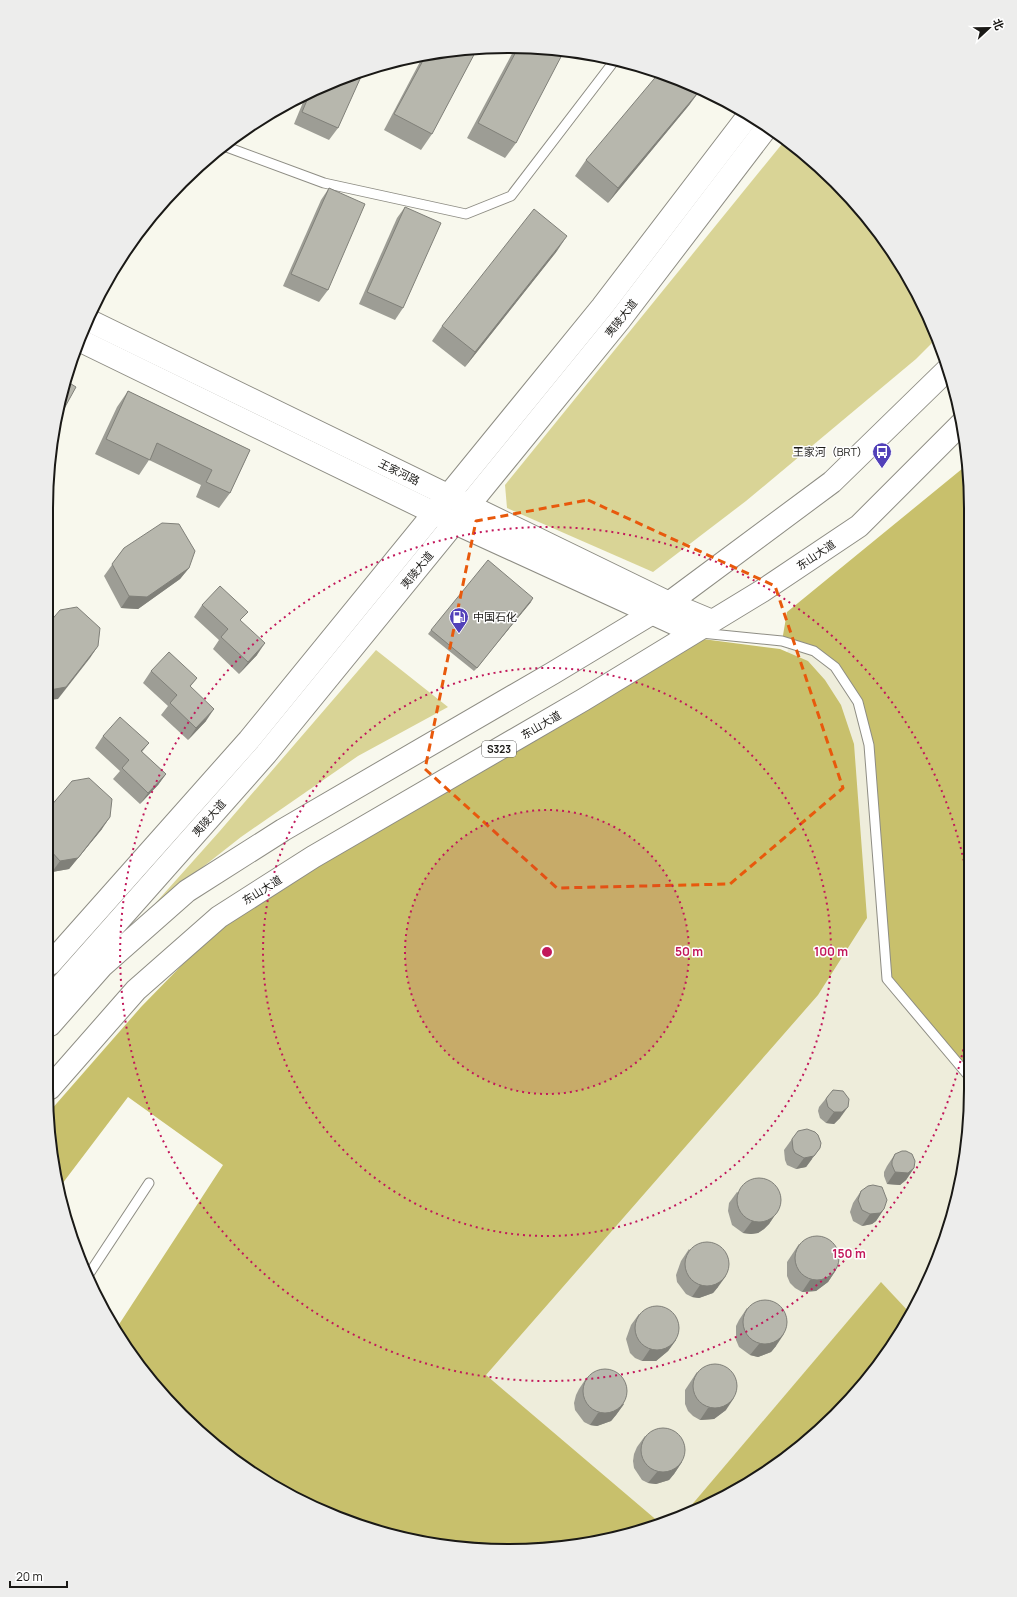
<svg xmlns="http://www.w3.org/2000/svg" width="1017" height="1597" viewBox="0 0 1017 1597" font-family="Manrope,'Noto Sans SC',sans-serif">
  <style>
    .built { fill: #eeeddb }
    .green { fill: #d9d496 }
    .forest { fill: #c8c06c }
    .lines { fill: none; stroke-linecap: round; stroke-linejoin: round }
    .service-casing { stroke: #8e8d84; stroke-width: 11 }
    .tertiary-casing { stroke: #8e8d84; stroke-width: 24 }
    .secondary-casing { stroke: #8e8d84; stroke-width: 24 }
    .primary-casing { stroke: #8e8d84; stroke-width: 24 }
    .service { stroke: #fff; stroke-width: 9 }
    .tertiary { stroke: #fff; stroke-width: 22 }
    .secondary { stroke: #fff; stroke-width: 22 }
    .primary { stroke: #fff; stroke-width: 22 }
    .wall { fill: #9d9d95 }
    .shaded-wall { fill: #808079 }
    .building { fill: #b7b7ad; stroke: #808079 }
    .marked { fill: none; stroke: #e8590c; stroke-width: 3; stroke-dasharray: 8 5; stroke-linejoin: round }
    .ring { fill: none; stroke: #c2185b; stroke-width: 2; stroke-dasharray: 2 4 }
    .labels { text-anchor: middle; stroke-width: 3; stroke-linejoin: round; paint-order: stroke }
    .shield { fill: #fff; stroke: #5f5e5c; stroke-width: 1 }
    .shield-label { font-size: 10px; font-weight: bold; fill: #1a1916 }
    .street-label { font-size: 11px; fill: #1a1916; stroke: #fff }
    .poi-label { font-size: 11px; fill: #1a1916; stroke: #fff; text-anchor: end }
    .rim { fill: none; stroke: #1a1916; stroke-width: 2 }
    .centre { fill: #c2185b; stroke: #fff; stroke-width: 2 }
    .ring-label { font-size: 12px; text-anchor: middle; font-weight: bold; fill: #c2185b; stroke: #fff; stroke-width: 3; stroke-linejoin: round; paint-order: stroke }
  </style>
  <rect width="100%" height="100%" fill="#f8f8ed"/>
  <polygon class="built" points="801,600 969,740 967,1149 936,1265 875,1370 835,1416 766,1473 713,1503 628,1535 569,1547 478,1550 420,1038 753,781"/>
  <g class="green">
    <polygon points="786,139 875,227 923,304 936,339 916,359 746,501 653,572 507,508 505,485"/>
    <polygon points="376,650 448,707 358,756 241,837 152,907 219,832"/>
  </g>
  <g class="forest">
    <polygon points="968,464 970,478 967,1074 887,979 869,745 858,702 835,667 814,651 782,641 787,612"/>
    <polygon points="695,638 780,649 808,661 825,680 841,705 854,744 867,918 818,995 486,1375 660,1523 628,1535 569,1547 478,1550 360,1526 304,1503 227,1456 181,1415 124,1346 116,1329 223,1165 128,1097 59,1188 50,1149 50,1111 141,1007 222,924"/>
    <polygon points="881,1282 909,1312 875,1370 835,1416 766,1473 713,1503 684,1514"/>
  </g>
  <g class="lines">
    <g class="service-casing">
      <g id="service">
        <polyline points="224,146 324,183 466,214 511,196 615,60"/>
        <polyline points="701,633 782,641 814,651 835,667 858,702 869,745 887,979 967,1074"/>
        <polyline points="89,1274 149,1183"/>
      </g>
    </g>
    <g class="tertiary-casing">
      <g id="tertiary">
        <polyline points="88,320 669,603 712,621"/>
        <polyline points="79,340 455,523 693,632"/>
      </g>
    </g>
    <g class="secondary-casing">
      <g id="secondary">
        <polyline points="50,964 249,740 602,307 748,116"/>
        <polyline points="50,998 266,754 619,321 767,127"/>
      </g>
    </g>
    <g class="primary-casing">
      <g id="primary">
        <polyline points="50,1025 102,966 187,891 283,830 553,673 669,603 832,482 948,369"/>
        <polyline points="50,1088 136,990 219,917 313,857 583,700 762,591 859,526 961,424"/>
      </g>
    </g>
    <use href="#service" class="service"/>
    <use href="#tertiary" class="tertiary"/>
    <use href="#secondary" class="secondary"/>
    <use href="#primary" class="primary"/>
  </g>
  <g class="wall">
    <polygon points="539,47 516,143 505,158 467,138 515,48"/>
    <polygon points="448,50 432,134 421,150 384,130 423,56"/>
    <polygon points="360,70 338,128 329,140 294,124 306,95"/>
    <polygon points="690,104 608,203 575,176 586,160"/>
    <polygon points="329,188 328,290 319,302 283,286 321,200"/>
    <polygon points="405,207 403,308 395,320 359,304 397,218"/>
    <polygon points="557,251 465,367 432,341 442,326"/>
    <polygon points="128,391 250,450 230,493 219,508 196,497 201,485 149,460 139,475 95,454 117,407"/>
    <polygon points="124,548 189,568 180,579 138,609 121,608 104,576"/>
    <polygon points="531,602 474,671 428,634 431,630"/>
    <polygon points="202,605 241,621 257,655 239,674 213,649 219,640 194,617"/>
    <polygon points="151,671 197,678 190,687 206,721 188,740 161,715 168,706 143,683"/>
    <polygon points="103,736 149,743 142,752 166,774 158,785 140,804 113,779 120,771 95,748"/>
    <polygon points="50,807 102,829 69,869 52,872 50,870"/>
    <polygon points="828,1096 840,1118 834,1124 826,1123 820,1118 818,1111 819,1107"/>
    <polygon points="792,1139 812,1159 806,1167 796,1169 787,1165 785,1160 784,1150"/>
    <polygon points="895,1154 914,1168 906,1180 900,1185 887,1184 884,1176 884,1172 887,1166"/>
    <polygon points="861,1191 884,1209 876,1221 872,1224 862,1226 853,1221 850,1212 853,1203"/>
    <polygon points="737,1192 777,1212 769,1224 764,1229 758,1233 751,1234 743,1233 732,1225 728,1211 729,1203"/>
    <polygon points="799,1244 836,1270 828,1282 816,1291 802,1292 795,1288 790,1283 787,1276 787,1262"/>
    <polygon points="689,1249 718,1287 713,1293 699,1298 692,1297 686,1294 677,1282 676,1275 681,1261"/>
    <polygon points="747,1308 776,1346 771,1352 758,1357 750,1355 739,1347 736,1340 736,1326 739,1320"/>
    <polygon points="639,1314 676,1340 668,1351 656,1361 642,1361 635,1358 630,1353 626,1339 631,1325"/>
    <polygon points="697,1372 726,1410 714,1419 700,1420 693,1416 688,1411 685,1404 685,1390"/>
    <polygon points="587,1377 624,1404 616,1415 611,1421 597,1426 590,1425 584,1422 575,1410 574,1403 576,1395 579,1389"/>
    <polygon points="645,1436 682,1462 674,1474 669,1480 656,1484 648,1483 642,1480 634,1468 633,1461 634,1454 637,1447"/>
  </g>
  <g class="shaded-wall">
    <polygon points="701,89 690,104 608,203 618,188"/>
    <polygon points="567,236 557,251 465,367 475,352"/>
    <polygon points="189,568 180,579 138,609 121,608 129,596"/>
    <polygon points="533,598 531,602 474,671 477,668"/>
    <polygon points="265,643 257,655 239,674 248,662"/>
    <polygon points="98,646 90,658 58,699 50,700 50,690"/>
    <polygon points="214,709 206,721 188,740 196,728"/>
    <polygon points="166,774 158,785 140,804 148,793"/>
    <polygon points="110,817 102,829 69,869 52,872 60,861"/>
    <polygon points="848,1107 840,1118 834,1124 826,1123 834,1112"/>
    <polygon points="820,1148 806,1167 796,1169 804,1158"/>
    <polygon points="914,1168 906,1180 900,1185 887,1184 895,1172"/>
    <polygon points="884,1209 876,1221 872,1224 862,1226 870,1214"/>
    <polygon points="777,1212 769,1224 764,1229 758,1233 751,1234 743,1233 752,1221"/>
    <polygon points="836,1270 828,1282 816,1291 802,1292 810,1280"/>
    <polygon points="726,1276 718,1287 713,1293 699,1298 692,1297 700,1285"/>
    <polygon points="784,1334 776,1346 771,1352 758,1357 750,1355 759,1344"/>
    <polygon points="676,1340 668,1351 656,1361 642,1361 650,1349"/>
    <polygon points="734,1398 726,1410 714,1419 700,1420 708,1408"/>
    <polygon points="624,1404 616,1415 611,1421 597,1426 590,1425 598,1413"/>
    <polygon points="682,1462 674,1474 669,1480 656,1484 648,1483 657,1472"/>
  </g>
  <g class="building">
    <polygon points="539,47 564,51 516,143 478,123 518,48"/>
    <polygon points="477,49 432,134 394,114 426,55 448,50"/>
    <polygon points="360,70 364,70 338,128 302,112 310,93"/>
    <polygon points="659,73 701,89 618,188 586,160"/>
    <polygon points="329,188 365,204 328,290 291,274"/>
    <polygon points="405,207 441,223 403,308 367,292"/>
    <polygon points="534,209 567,236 475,352 442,326"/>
    <polygon points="68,382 76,387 60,416 59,415"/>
    <polygon points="128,391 250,450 230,493 206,482 212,470 157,443 150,460 106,439"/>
    <polygon points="162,523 179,524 195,551 189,568 147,597 129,596 112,564 124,548"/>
    <polygon points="488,560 533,598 477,668 431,630"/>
    <polygon points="220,586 248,612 240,620 265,643 248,662 221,637 228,629 202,605"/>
    <polygon points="77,607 100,628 98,646 66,687 50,690 50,622 60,610"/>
    <polygon points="169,652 197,678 190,686 214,709 196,728 170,703 177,695 151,671"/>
    <polygon points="120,717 149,743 141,751 166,774 148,793 122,768 129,760 103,736"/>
    <polygon points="89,778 112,799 110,817 78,858 60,861 50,850 50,807 72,781"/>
    <polygon points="833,1090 843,1091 849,1099 848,1107 842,1112 834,1112 828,1107 826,1099 828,1096"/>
    <polygon points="807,1129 815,1132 818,1135 821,1143 820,1148 814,1156 804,1158 795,1153 793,1149 792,1139 798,1131"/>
    <polygon points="902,1151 906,1151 912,1154 915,1161 914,1168 908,1173 895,1172 892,1165 892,1161 895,1154"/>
    <circle cx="759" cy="1200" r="22"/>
    <polygon points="873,1185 882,1187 887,1200 884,1209 880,1213 870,1214 862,1210 858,1200 861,1191 868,1186"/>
    <circle cx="817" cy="1258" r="22"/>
    <circle cx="707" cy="1264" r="22"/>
    <circle cx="765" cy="1322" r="22"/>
    <circle cx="657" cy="1328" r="22"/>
    <circle cx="715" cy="1386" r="22"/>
    <circle cx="605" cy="1391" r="22"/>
    <circle cx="663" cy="1450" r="22"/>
  </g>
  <path class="marked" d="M 588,500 L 775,586 L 843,788 L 730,884 L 557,888 L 425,769 L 476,521 Z"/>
  <circle cx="547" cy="952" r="142" fill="#c2185b" fill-opacity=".12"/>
  <g class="ring">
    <circle cx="547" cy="952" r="142"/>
    <circle cx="547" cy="952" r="284"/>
    <path d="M968 1026A427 427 0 1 1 968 882"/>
  </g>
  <defs>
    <g id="bus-pin" transform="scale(1)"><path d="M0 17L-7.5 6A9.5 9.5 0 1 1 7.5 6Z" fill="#5241b9" stroke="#fff"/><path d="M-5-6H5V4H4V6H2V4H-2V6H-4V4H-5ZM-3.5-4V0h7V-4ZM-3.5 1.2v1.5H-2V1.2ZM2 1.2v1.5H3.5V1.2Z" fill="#fff"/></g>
    <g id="fuel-pin" transform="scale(1)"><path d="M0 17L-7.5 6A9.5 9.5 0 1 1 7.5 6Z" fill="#5241b9" stroke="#fff"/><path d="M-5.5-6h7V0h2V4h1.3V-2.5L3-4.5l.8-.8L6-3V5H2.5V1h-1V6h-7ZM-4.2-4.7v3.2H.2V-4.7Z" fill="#fff"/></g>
  </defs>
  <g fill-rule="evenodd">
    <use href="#bus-pin" x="882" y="452"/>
    <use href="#fuel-pin" x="459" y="617"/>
  </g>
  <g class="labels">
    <rect class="shield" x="482" y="741" width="34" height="16" rx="3"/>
    <g class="shield-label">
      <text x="499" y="753">S323</text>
    </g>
    <g class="street-label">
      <text transform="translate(621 318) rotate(-52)" y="4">夷陵大道</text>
      <text transform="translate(399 472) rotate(26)" y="4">王家河路</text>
      <text transform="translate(816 555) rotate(-34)" y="4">东山大道</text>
      <text transform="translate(417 570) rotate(-51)" y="4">夷陵大道</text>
      <text transform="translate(541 725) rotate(-30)" y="4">东山大道</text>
      <text transform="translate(209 818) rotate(-49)" y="4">夷陵大道</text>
      <text transform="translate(262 890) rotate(-32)" y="4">东山大道</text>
    </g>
    <g class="poi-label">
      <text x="868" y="456">王家河（BRT）</text>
      <text x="473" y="621" text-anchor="start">中国石化</text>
    </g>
  </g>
  <path d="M0 0H1017V1597H0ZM508 53H509A455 455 0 0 1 964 508V1089A455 455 0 0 1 509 1544H508A455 455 0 0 1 53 1089V508A455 455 0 0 1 508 53Z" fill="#ededec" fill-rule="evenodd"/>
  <path class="rim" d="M508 53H509A455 455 0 0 1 964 508V1089A455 455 0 0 1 509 1544H508A455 455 0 0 1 53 1089V508A455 455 0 0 1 508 53Z"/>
  <circle cx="547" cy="952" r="6" class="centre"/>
  <g class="ring-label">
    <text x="689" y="956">50 m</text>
    <text x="831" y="956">100 m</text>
    <text x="849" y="1258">150 m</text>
  </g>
  <g transform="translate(989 28) rotate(68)" stroke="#ffffff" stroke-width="3" paint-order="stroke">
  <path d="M0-3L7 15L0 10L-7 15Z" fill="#1a1916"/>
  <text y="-6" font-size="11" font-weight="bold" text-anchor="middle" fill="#1a1916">北</text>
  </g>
  <path d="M10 1581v6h57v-6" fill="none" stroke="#1a1916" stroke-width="2"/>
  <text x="16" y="1581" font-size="12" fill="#1a1916" stroke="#ffffff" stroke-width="3" paint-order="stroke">20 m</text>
</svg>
